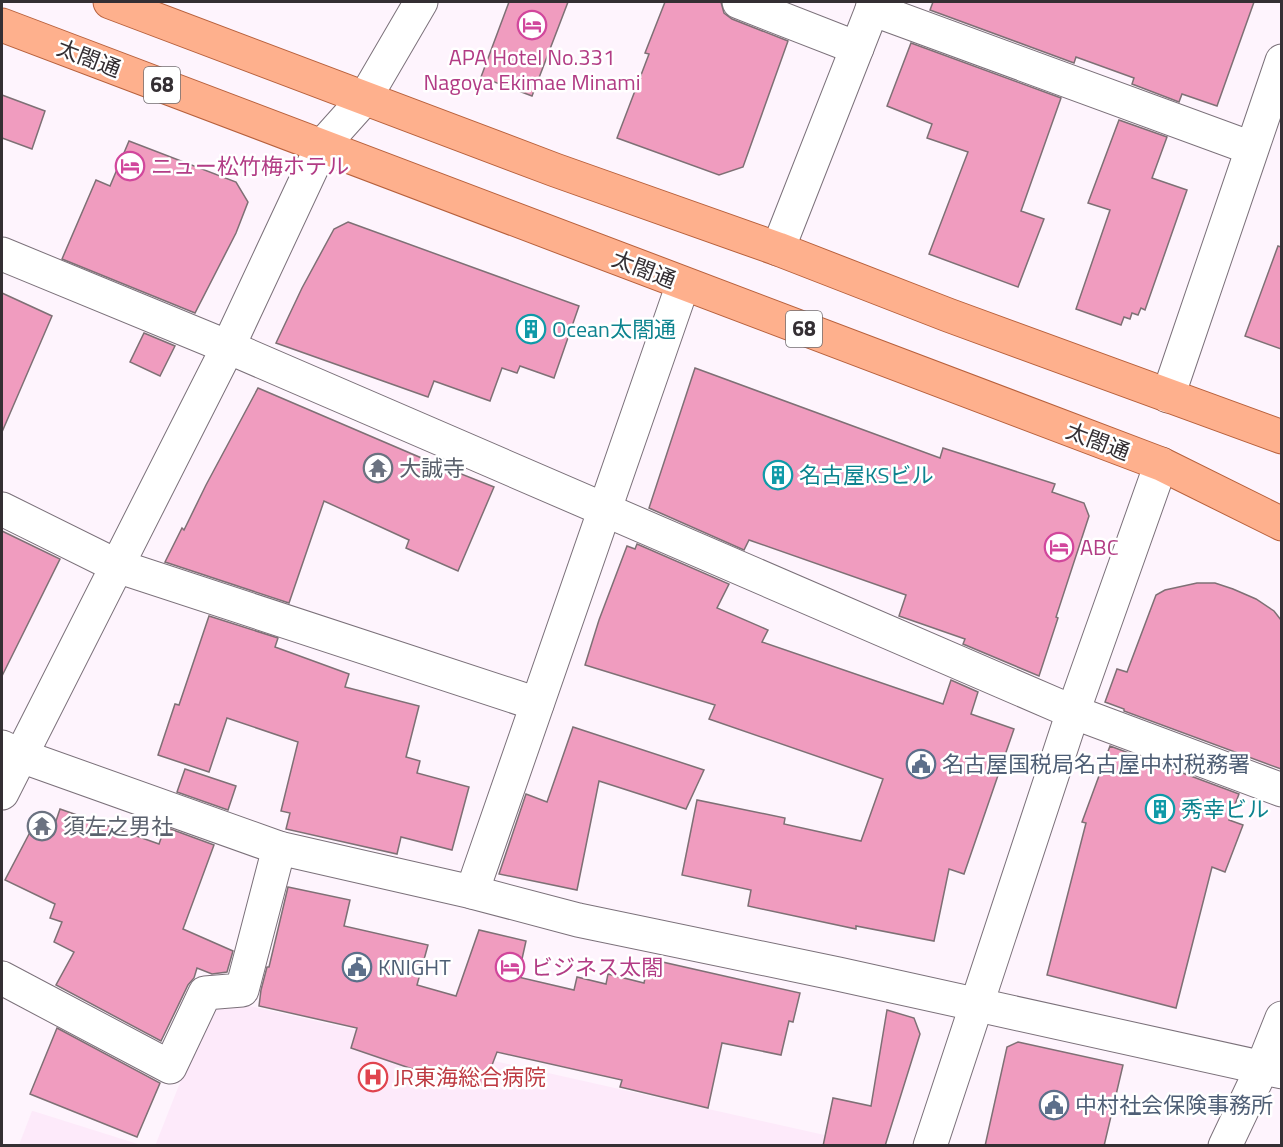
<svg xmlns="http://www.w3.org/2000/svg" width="1283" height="1147" viewBox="0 0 1283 1147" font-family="'Titillium Web','Noto Sans JP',sans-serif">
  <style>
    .built { fill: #fdeafa }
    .building { fill: #f09cbf; stroke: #7e7075; stroke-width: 1.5 }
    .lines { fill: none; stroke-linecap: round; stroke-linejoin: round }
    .minor-casing { stroke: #7b717a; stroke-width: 35 }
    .major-casing { stroke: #b7603c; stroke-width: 35 }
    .minor { stroke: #fff; stroke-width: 33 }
    .major { stroke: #feb08d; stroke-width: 33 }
    .labels { text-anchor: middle; stroke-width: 5; stroke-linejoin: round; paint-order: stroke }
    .shield { fill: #fff; stroke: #716d70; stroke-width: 1.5 }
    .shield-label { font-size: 21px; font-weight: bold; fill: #342f33 }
    .hotel-label { font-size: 22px; fill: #b23c85; stroke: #fff; text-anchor: start }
    .street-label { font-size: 22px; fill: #342f33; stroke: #fff }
    .culture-label { font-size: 22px; fill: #0d838f; stroke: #fff; text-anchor: start }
    .worship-label { font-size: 22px; fill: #5b616d; stroke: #fff; text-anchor: start }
    .service-label { font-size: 22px; fill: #4e5e75; stroke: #fff; text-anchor: start }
    .health-label { font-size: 22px; fill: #be3a42; stroke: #fff; text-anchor: start }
  </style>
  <rect width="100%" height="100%" fill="#fef4fd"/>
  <g class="built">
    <polygon points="249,1006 869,1145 155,1146 209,1009"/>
    <polygon points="32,1111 33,1111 141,1145 19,1145"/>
  </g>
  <g class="building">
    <polygon points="509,2 568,2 532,96 481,77"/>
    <polygon points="665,2 721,2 724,13 732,19 788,41 743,167 719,175 617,138 649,54 645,53"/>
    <polygon points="933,2 1254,2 1217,106 1182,94 1179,102 1132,84 1134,78 1076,57 1074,63 930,10"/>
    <polygon points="911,43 1061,98 1021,211 1044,219 1018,287 929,254 968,152 927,138 932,124 887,106"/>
    <polygon points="2,95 45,111 32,149 2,138"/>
    <polygon points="1119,120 1167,137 1152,178 1187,190 1145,310 1141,308 1138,315 1132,313 1130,319 1124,317 1121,325 1076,309 1110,210 1088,203"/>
    <polygon points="129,141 236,182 248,202 236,233 195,313 62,259 96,180 110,186"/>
    <polygon points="348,222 579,306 554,378 520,366 517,373 502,368 490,401 434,381 428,397 276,343 302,288 334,229"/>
    <polygon points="1278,246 1281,247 1281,349 1245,336"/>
    <polygon points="2,293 52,316 2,432"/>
    <polygon points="144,333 175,346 160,376 130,362"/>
    <polygon points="695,368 940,458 943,448 1055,484 1052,492 1084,503 1089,516 1056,617 1058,618 1039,676 963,644 965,639 899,616 906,595 749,540 744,550 649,508"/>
    <polygon points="258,388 459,474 459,473 494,487 458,571 406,548 409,540 324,501 289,603 165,562 182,528 184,530 206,485"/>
    <polygon points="2,531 60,559 2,676"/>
    <polygon points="637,544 729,584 717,608 768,630 762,642 943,704 951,680 978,692 971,714 1014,729 964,874 949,869 934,941 856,926 856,929 748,906 751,890 682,875 697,800 785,818 784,824 861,841 883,779 709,719 715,705 585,665 599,620 627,546 635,549"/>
    <polygon points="1197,583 1215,583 1233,589 1256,599 1274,611 1281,620 1281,769 1124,711 1124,709 1105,702 1117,669 1127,672 1156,595 1165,590"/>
    <polygon points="209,616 278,638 275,647 349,674 345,687 419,706 406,757 420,761 417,773 469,787 452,850 401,837 397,854 286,829 290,813 281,811 298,742 227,718 209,772 158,755 175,704 179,705"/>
    <polygon points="573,727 704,770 686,809 599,781 577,890 499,874 526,794 547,802"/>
    <polygon points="1110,746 1239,794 1229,820 1243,825 1225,872 1212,867 1176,1008 1047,975 1086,823 1082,822"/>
    <polygon points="185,769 236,786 228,810 177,792"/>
    <polygon points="60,809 159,844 165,827 214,845 183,929 233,951 227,972 212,974 197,968 194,978 188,985 161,1041 56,985 74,952 54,942 62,922 50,918 55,904 5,880 39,815 55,824"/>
    <polygon points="288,887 350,900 344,926 428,945 417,985 456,996 479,930 526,941 518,977 574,990 577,977 606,984 608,974 644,983 649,959 800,993 793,1022 789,1021 781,1055 722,1043 708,1108 620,1087 622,1080 497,1052 484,1086 429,1067 427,1074 351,1048 357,1028 259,1006 261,990 267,967 269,967"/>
    <polygon points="887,1010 914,1018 920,1034 885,1146 823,1146 833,1098 871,1106"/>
    <polygon points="57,1028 160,1083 137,1137 30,1094"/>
    <polygon points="1018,1042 1123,1065 1104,1146 985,1146 1007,1047"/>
  </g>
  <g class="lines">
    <g class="minor-casing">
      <g id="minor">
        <polyline points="739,2 857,48"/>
        <polyline points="872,9 1251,148"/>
        <polyline points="778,249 875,2"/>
        <polyline points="2,254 228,347 1073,712 1282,790"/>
        <polyline points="1168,396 1282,61"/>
        <polyline points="2,509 117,566 537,704"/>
        <polyline points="2,747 21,756 279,848 472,892 578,920 838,974 1282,1072"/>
        <polyline points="2,793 228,347 322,146 365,98 421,2"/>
        <polyline points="472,892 683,284"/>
        <polyline points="2,978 170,1067 205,993 242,990 279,848"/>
        <polyline points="930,1146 1073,712 1161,464"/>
        <polyline points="1225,1146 1262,1068 1282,1018"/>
      </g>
    </g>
    <g class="major-casing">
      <g id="major">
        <polyline points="110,2 555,170 778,249 948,315 1282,437"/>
        <polyline points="2,25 1161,464 1282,524"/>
      </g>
    </g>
    <use href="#minor" class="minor"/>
    <use href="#major" class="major"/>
  </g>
  <defs>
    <g id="hotel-ring" transform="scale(1.5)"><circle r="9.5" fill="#fff" stroke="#d1479c" stroke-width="1.5"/><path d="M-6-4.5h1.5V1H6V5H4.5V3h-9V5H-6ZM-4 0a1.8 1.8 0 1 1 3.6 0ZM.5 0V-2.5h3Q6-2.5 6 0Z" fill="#d1479c"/></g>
    <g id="building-ring" transform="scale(1.5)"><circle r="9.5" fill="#fff" stroke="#0f9aa8" stroke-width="1.5"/><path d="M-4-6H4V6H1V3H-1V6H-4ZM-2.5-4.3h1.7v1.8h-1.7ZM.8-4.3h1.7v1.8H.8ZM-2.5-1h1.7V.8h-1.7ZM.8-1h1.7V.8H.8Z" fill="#0f9aa8"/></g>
    <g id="temple-ring" transform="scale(1.5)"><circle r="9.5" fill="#fff" stroke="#6b7280" stroke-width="1.5"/><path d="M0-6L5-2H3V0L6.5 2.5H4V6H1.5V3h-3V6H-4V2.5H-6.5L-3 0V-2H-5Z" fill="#6b7280"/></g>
    <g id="civic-ring" transform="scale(1.5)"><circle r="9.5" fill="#fff" stroke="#5c6f8a" stroke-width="1.5"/><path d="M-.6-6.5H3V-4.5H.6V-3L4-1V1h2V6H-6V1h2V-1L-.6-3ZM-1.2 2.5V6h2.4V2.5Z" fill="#5c6f8a"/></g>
    <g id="hospital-ring" transform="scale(1.5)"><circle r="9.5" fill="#fff" stroke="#e0444e" stroke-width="1.5"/><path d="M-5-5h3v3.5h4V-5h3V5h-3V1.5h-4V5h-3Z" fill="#e0444e"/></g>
  </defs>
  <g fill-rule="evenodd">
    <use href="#hotel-ring" x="532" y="25"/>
    <use href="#hotel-ring" x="130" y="166"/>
    <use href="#building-ring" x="531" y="329"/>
    <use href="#temple-ring" x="378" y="468"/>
    <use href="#building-ring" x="778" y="475"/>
    <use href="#hotel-ring" x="1059" y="547"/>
    <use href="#civic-ring" x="921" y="764"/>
    <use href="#building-ring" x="1160" y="809"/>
    <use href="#temple-ring" x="42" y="826"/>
    <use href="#civic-ring" x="357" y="967"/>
    <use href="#hotel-ring" x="510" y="967"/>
    <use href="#hospital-ring" x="373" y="1077"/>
    <use href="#civic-ring" x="1054" y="1105"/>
  </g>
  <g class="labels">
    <g class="shield">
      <rect x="144" y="67" width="36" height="36" rx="4.5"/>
      <rect x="786" y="311" width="36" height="36" rx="4.5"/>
    </g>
    <g class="shield-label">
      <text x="162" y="92">68</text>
      <text x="804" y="336">68</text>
    </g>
    <g class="hotel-label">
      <text x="532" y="65" text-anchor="middle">APA Hotel No.331<tspan x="532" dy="25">Nagoya Ekimae Minami</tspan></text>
      <text x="151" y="174">ニュー松竹梅ホテル</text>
      <text x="1080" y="555">ABC</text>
      <text x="531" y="975">ビジネス太閤</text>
    </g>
    <g class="street-label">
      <text transform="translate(89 58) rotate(21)" y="8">太閤通</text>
      <text transform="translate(644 269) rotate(21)" y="8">太閤通</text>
      <text transform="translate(1098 441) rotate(21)" y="8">太閤通</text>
    </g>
    <g class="culture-label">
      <text x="552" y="337">Ocean太閤通</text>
      <text x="799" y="483">名古屋KSビル</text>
      <text x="1181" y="817">秀幸ビル</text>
    </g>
    <g class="worship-label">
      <text x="399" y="476">大誠寺</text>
      <text x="63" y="834">須左之男社</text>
    </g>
    <g class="service-label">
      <text x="942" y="772">名古屋国税局名古屋中村税務署</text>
      <text x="378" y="975">KNIGHT</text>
      <text x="1075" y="1113">中村社会保険事務所</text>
    </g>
    <g class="health-label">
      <text x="394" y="1085">JR東海総合病院</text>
    </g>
  </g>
  <rect width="1283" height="1147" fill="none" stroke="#342f33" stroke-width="6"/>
</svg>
